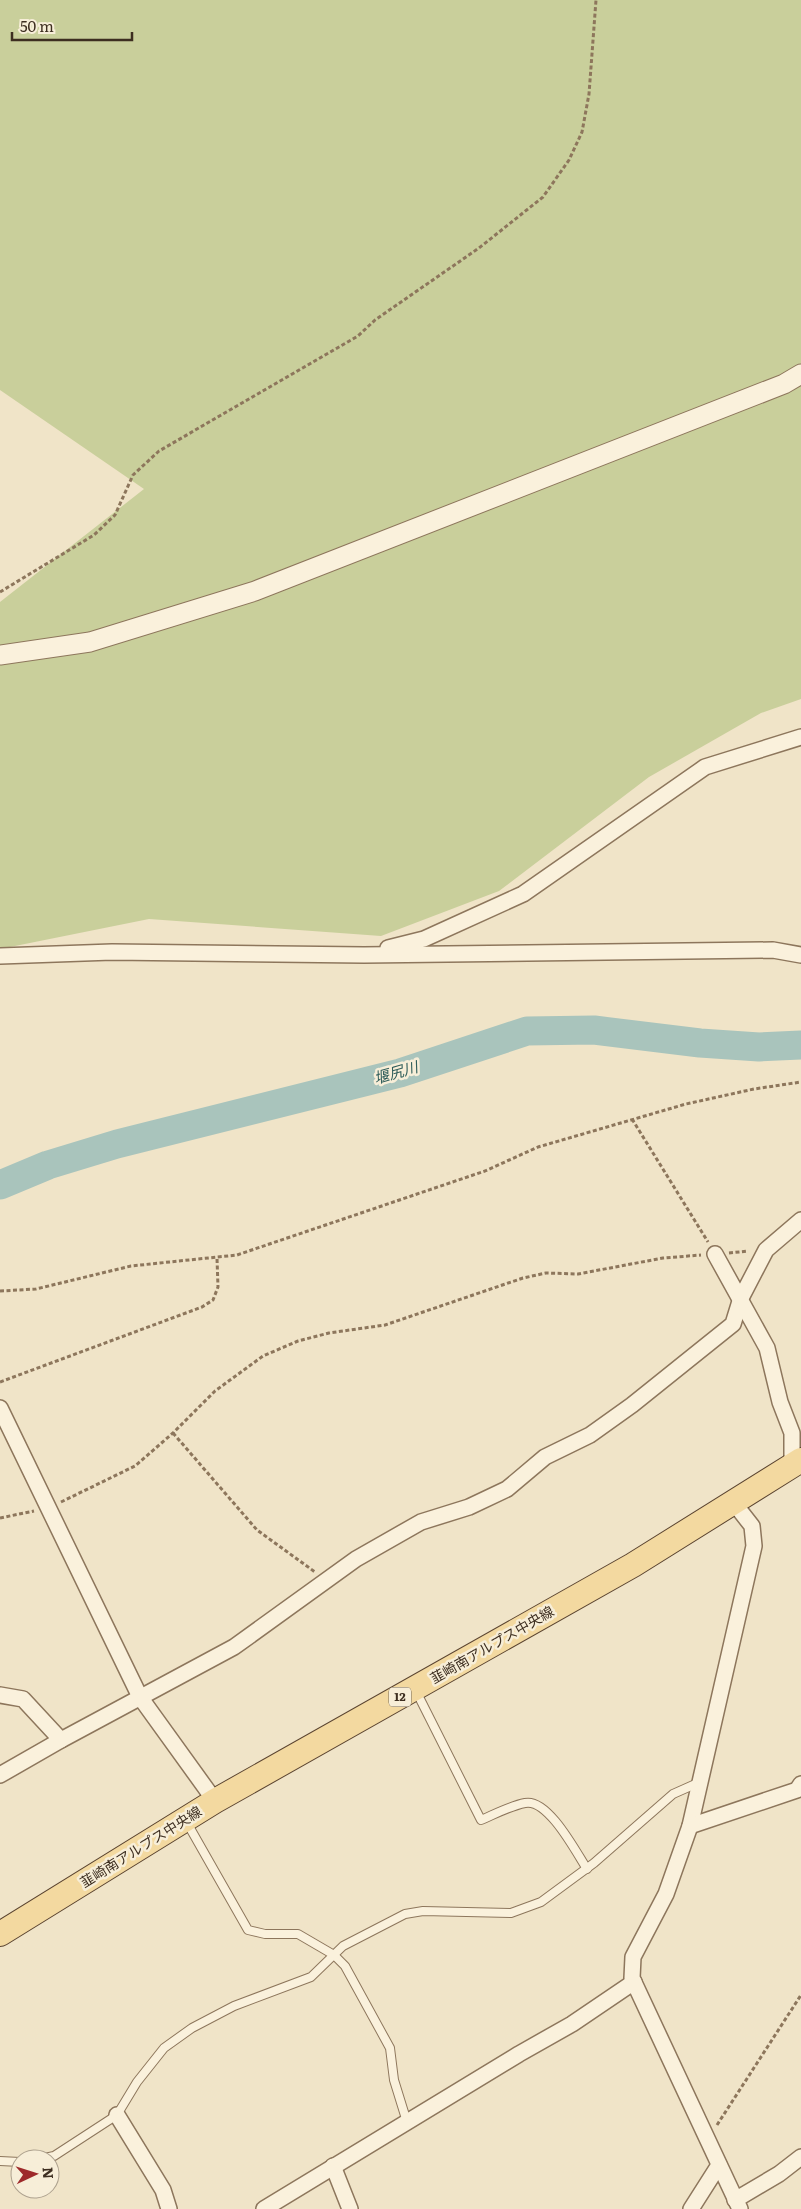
<svg xmlns="http://www.w3.org/2000/svg" width="801" height="2209" viewBox="0 0 801 2209" font-family="Literata,'Noto Sans JP',serif">
  <style>
    .green { fill: #c9cf9b }
    .lines { fill: none; stroke-linecap: round; stroke-linejoin: round }
    .river { stroke: #a9c4bc; stroke-width: 29 }
    .service-casing { stroke: #8d765c; stroke-width: 10 }
    .minor-casing { stroke: #8d765c; stroke-width: 18 }
    .tertiary-casing { stroke: #8d765c; stroke-width: 21 }
    .primary-casing { stroke: #5b4430; stroke-width: 26 }
    .path { stroke: #8d765c; stroke-width: 3; stroke-dasharray: 4 2.5; stroke-linecap: butt }
    .service { stroke: #faf1dc; stroke-width: 8 }
    .minor { stroke: #faf1dc; stroke-width: 15 }
    .tertiary { stroke: #faf1dc; stroke-width: 19 }
    .primary { stroke: #f3d9a0; stroke-width: 24 }
    .labels { text-anchor: middle; stroke-width: 5; stroke-linejoin: round; paint-order: stroke }
    .shield { fill: #f7eed8; stroke: #756857; stroke-width: 1 }
    .shield-label { font-size: 12px; font-weight: bold; fill: #3d2e20 }
    .street-label { font-size: 14px; fill: #3d2e20; stroke: #f7eed8 }
    .water-label { font-size: 15px; font-style: italic; fill: #2f5d5a; stroke: #f7eed8 }
  </style>
  <rect width="100%" height="100%" fill="#f0e4c8"/>
  <polygon class="green" points="0,0 801,0 801,699 761,713 649,777 499,891 381,936 149,919 0,949 0,602 144,489 0,390"/>
  <g class="lines">
    <polyline class="river" points="0,1185 48,1165 117,1144 400,1073 527,1031 594,1030 700,1043 759,1047 801,1045"/>
    <g class="service-casing">
      <g id="service">
        <path d="M 416,1691 L 481,1820 C 495,1814 510,1806 525,1803 C 548,1798 576,1852 587,1869"/>
        <polyline points="186,1821 248,1930 265,1934 298,1934 334,1955 345,1966 390,2048 394,2080 407,2122"/>
        <polyline points="40,2159 54,2156 117,2115 137,2082 164,2048 192,2028 234,2006 311,1977 343,1946 405,1914 423,1911 511,1913 541,1902 594,1863 673,1794 700,1782"/>
        <polyline points="0,2161 20,2162"/>
      </g>
    </g>
    <g class="minor-casing">
      <g id="minor">
        <polyline points="388,948 424,939 523,894 705,767 801,737"/>
        <polyline points="0,956 112,952 364,955 773,950 801,955"/>
        <polyline points="715,1254 767,1348 780,1402 792,1433 792,1466"/>
        <polyline points="0,1408 140,1697 215,1801"/>
        <polyline points="734,1503 752,1526 754,1546 690,1826 666,1894 633,1957 632,1978 740,2209"/>
        <polyline points="0,1695 23,1699 61,1740"/>
        <polyline points="0,1775 61,1740 234,1647 356,1559 421,1522 469,1507 507,1489 545,1457 590,1435 632,1405 733,1324 741,1298 766,1250 801,1220"/>
        <polyline points="690,1826 797,1790 801,1784"/>
        <polyline points="117,2115 163,2190 169,2209"/>
        <polyline points="333,2166 350,2209"/>
        <polyline points="735,2200 779,2174 801,2157"/>
        <polyline points="264,2209 519,2054 572,2024 634,1982"/>
        <polyline points="691,2209 719,2165"/>
      </g>
    </g>
    <g class="tertiary-casing">
      <polyline id="tertiary" points="0,655 90,642 255,591 784,384 801,374"/>
    </g>
    <g class="primary-casing">
      <polyline id="primary" points="0,1934 215,1801 633,1565 801,1460"/>
    </g>
    <g class="path">
      <polyline points="0,592 94,535 115,515 133,475 159,451 358,336 375,320 479,248 543,197 569,160 582,132 589,94 596,0"/>
      <polyline points="632,1119 708,1242"/>
      <polyline points="729,1253 748,1251"/>
      <polyline points="0,1291 36,1289 131,1266 237,1255 485,1171 538,1147 686,1104 754,1089 801,1082"/>
      <polyline points="0,1382 202,1307 213,1300 218,1287 217,1258"/>
      <polyline points="173,1433 257,1530 315,1572"/>
      <polyline points="61,1502 135,1466 173,1433 215,1391 263,1356 298,1341 329,1333 385,1325 523,1278 546,1273 578,1274 663,1258 701,1255"/>
      <polyline points="0,1518 34,1511"/>
      <polyline points="717,2125 801,1995"/>
    </g>
    <use href="#service" class="service"/>
    <use href="#minor" class="minor"/>
    <use href="#tertiary" class="tertiary"/>
    <use href="#primary" class="primary"/>
  </g>
  <g class="labels">
    <rect class="shield" x="389" y="1687.5" width="22" height="19" rx="4"/>
    <g class="shield-label">
      <text x="400" y="1701">12</text>
    </g>
    <g class="street-label">
      <text transform="translate(492 1645) rotate(-30)" y="5">韮崎南アルプス中央線</text>
      <text transform="translate(141 1847) rotate(-32)" y="5">韮崎南アルプス中央線</text>
    </g>
    <g class="water-label">
      <text transform="translate(396 1073) rotate(-16)" y="5">堰尻川</text>
    </g>
  </g>
  <g transform="translate(35 2174) rotate(86)"><circle r="24" fill="#f7eed8" stroke="#ada18e"/>
  <path d="M0-4L9 19L0 12L-9 19Z" fill="#9e2a2b"/>
  <text y="-8" font-size="14" font-weight="bold" text-anchor="middle" fill="#3d2e20">N</text>
  </g>
  <path d="M12 32v8h120v-8" fill="none" stroke="#3d2e20" stroke-width="2.5"/>
  <text x="20" y="32" font-size="15" fill="#3d2e20" stroke="#f7eed8" stroke-width="4" paint-order="stroke">50 m</text>
</svg>
